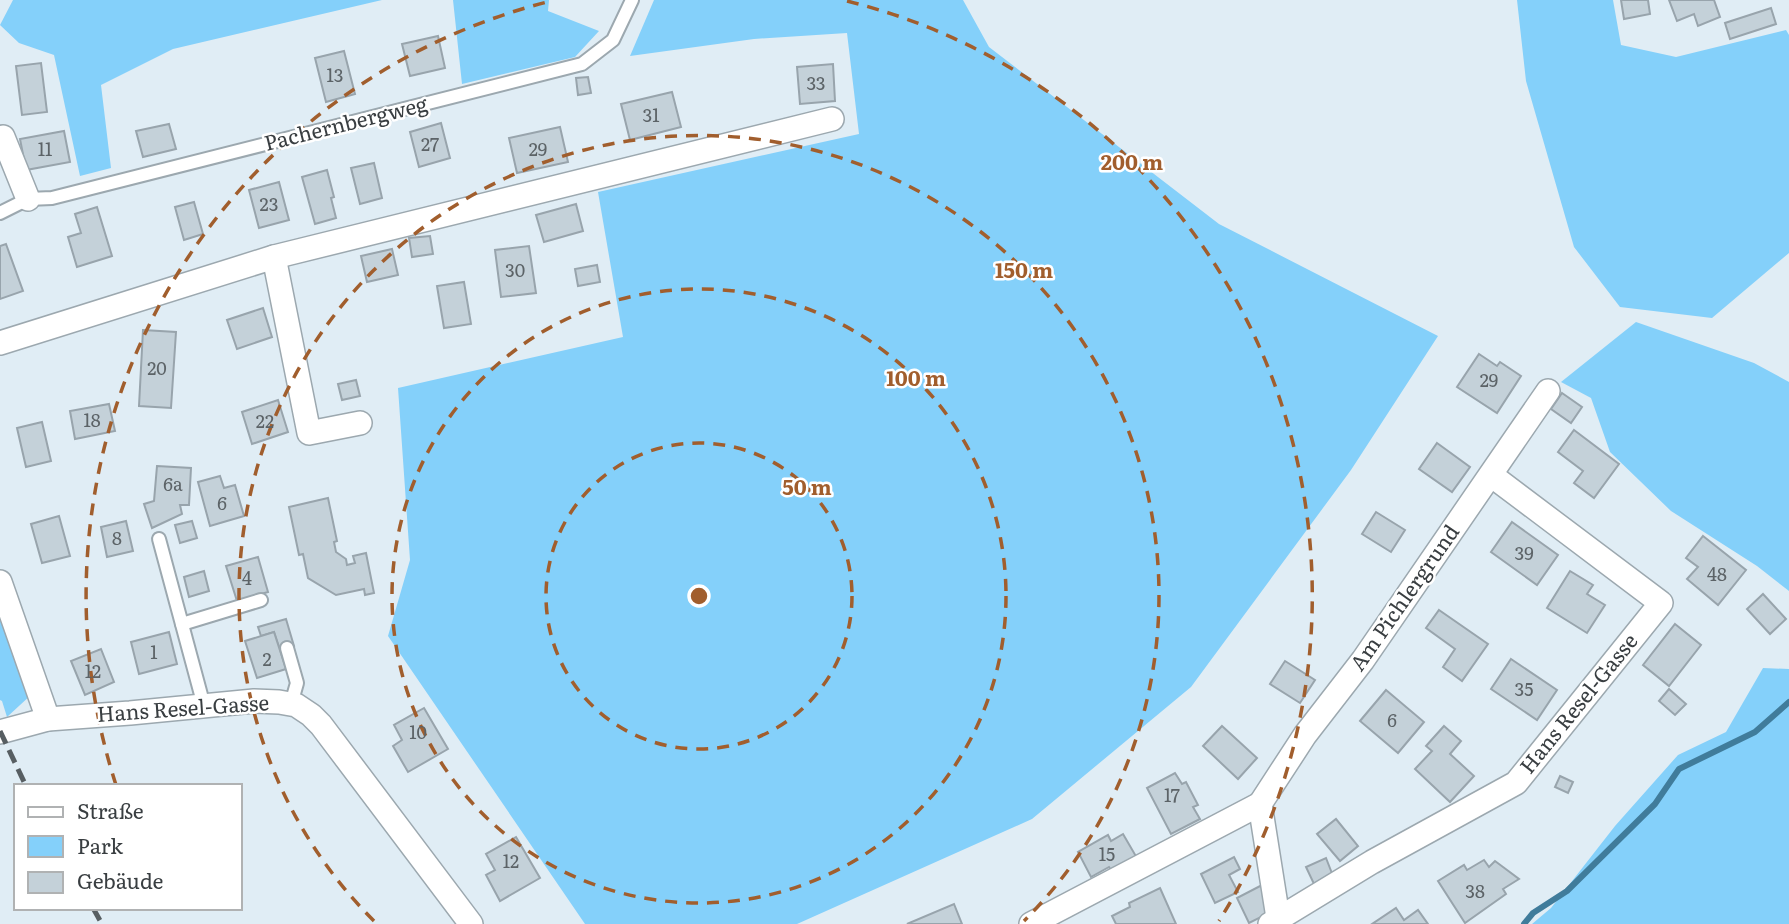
<svg xmlns="http://www.w3.org/2000/svg" width="1789" height="924" viewBox="0 0 1789 924" font-family="Literata,serif">
  <style>
    .green { fill: #84d0fa }
    .lines { fill: none; stroke-linecap: round; stroke-linejoin: round }
    .stream { stroke: #407c9b; stroke-width: 6 }
    .building { fill: #c4d1d9; stroke: #98a4ac; stroke-width: 2 }
    .service-casing { stroke: #9ca8af; stroke-width: 16 }
    .minor-casing { stroke: #9ca8af; stroke-width: 26 }
    .service { stroke: #fff; stroke-width: 12 }
    .minor { stroke: #fff; stroke-width: 23 }
    .rail { stroke: #575e62; stroke-width: 5; stroke-dasharray: 14 7; stroke-linecap: butt }
    .ring { fill: none; stroke: #a15e2d; stroke-width: 3.5; stroke-dasharray: 12 9 }
    .labels { text-anchor: middle; stroke-width: 5; stroke-linejoin: round; paint-order: stroke }
    .number-label { font-size: 18px; fill: #5c6367 }
    .street-label { font-size: 21px; fill: #393e41; stroke: #fff }
    .centre { fill: #a15e2d; stroke: #fff; stroke-width: 3.5 }
    .ring-label { font-size: 21px; text-anchor: middle; font-weight: bold; fill: #a15e2d; stroke: #fff; stroke-width: 5; stroke-linejoin: round; paint-order: stroke }
  </style>
  <rect width="100%" height="100%" fill="#e0edf5"/>
  <g class="green">
    <polygon points="13,0 382,0 173,49 101,85 111,168 80,176 54,55 19,43 0,25"/>
    <polygon points="453,0 549,0 548,11 599,31 575,57 462,84"/>
    <polygon points="654,0 963,0 989,47 1219,224 1438,336 1351,470 1191,687 1032,819 797,924 585,924 388,636 410,560 398,388 623,337 598,192 859,134 847,33 754,39 630,56"/>
    <polygon points="1517,0 1613,0 1621,45 1676,57 1786,30 1789,35 1789,253 1712,318 1620,307 1574,247 1526,81"/>
    <polygon points="1636,322 1754,363 1789,382 1789,591 1757,566 1671,511 1610,452 1591,398 1561,382"/>
    <polygon points="0,603 32,694 7,717 2,701 0,700"/>
    <polygon points="1763,668 1789,669 1789,924 1532,924 1551,908 1615,826 1678,755 1726,732"/>
  </g>
  <g class="lines">
    <polyline class="stream" points="1524,924 1533,913 1567,891 1655,804 1679,769 1755,732 1789,702"/>
  </g>
  <g class="building">
    <polygon points="1621,0 1648,0 1650,14 1624,19"/>
    <polygon points="1669,0 1714,0 1720,17 1698,26 1694,14 1677,21"/>
    <polygon points="1771,8 1776,24 1730,39 1725,23"/>
    <polygon points="438,36 445,68 410,76 402,44"/>
    <polygon points="344,51 355,94 326,102 315,58"/>
    <polygon points="41,63 47,112 22,115 16,66"/>
    <polygon points="833,64 835,101 800,104 797,67"/>
    <polygon points="588,77 591,93 578,95 576,78"/>
    <polygon points="672,92 681,127 630,140 621,104"/>
    <polygon points="441,123 450,158 419,167 410,132"/>
    <polygon points="169,124 176,149 143,157 136,131"/>
    <polygon points="560,127 568,162 517,173 509,138"/>
    <polygon points="64,131 70,162 26,170 20,139"/>
    <polygon points="374,163 382,198 360,204 351,168"/>
    <polygon points="327,170 334,197 331,198 336,218 315,224 302,177"/>
    <polygon points="279,182 289,220 259,228 249,190"/>
    <polygon points="194,202 203,234 184,240 175,207"/>
    <polygon points="576,204 583,231 544,242 536,215"/>
    <polygon points="97,207 112,256 77,267 68,237 81,233 75,214"/>
    <polygon points="430,236 433,254 412,257 409,238"/>
    <polygon points="6,244 23,291 0,299 0,246"/>
    <polygon points="529,246 536,293 501,297 495,250"/>
    <polygon points="392,249 398,275 367,282 361,256"/>
    <polygon points="597,265 600,282 578,286 575,269"/>
    <polygon points="464,282 471,324 444,328 437,286"/>
    <polygon points="263,308 272,337 237,349 227,320"/>
    <polygon points="143,330 176,332 171,408 139,406"/>
    <polygon points="1479,354 1497,366 1500,362 1521,376 1497,413 1457,387"/>
    <polygon points="356,380 360,396 342,400 338,384"/>
    <polygon points="1562,393 1582,407 1571,423 1551,409"/>
    <polygon points="278,400 288,432 252,444 242,412"/>
    <polygon points="109,404 115,431 75,439 70,411"/>
    <polygon points="42,422 51,461 26,467 17,428"/>
    <polygon points="1574,430 1619,464 1594,498 1574,483 1583,471 1558,452"/>
    <polygon points="1437,443 1470,467 1452,492 1419,469"/>
    <polygon points="157,466 191,468 189,505 180,505 182,514 152,528 144,504 154,501"/>
    <polygon points="220,476 224,488 235,485 244,516 210,526 198,482"/>
    <polygon points="328,498 337,541 334,542 336,552 346,559 347,565 355,563 353,556 366,553 374,593 365,595 364,589 336,595 308,578 303,554 299,555 289,507"/>
    <polygon points="1376,512 1405,530 1391,552 1362,534"/>
    <polygon points="59,516 70,556 42,563 31,524"/>
    <polygon points="126,521 133,551 107,557 101,527"/>
    <polygon points="192,521 197,538 180,543 175,525"/>
    <polygon points="1512,522 1558,555 1537,585 1491,552"/>
    <polygon points="1703,536 1746,570 1718,605 1687,579 1698,567 1686,558"/>
    <polygon points="258,557 268,592 237,601 226,566"/>
    <polygon points="204,571 209,591 189,597 184,577"/>
    <polygon points="1570,571 1593,585 1587,594 1605,605 1587,633 1547,608"/>
    <polygon points="1763,594 1786,619 1770,634 1747,609"/>
    <polygon points="1439,610 1488,644 1462,681 1443,667 1455,649 1426,628"/>
    <polygon points="286,619 294,646 280,650 274,632 261,636 258,627"/>
    <polygon points="1675,624 1701,645 1669,686 1643,665"/>
    <polygon points="169,632 177,664 139,674 131,642"/>
    <polygon points="274,632 286,669 257,678 245,641"/>
    <polygon points="101,649 114,682 85,695 71,661"/>
    <polygon points="1511,659 1557,690 1537,720 1491,689"/>
    <polygon points="1285,661 1315,680 1300,703 1270,684"/>
    <polygon points="1669,689 1686,704 1675,715 1659,701"/>
    <polygon points="1386,690 1424,722 1398,753 1360,721"/>
    <polygon points="424,708 448,749 408,772 393,746 402,740 394,725"/>
    <polygon points="1222,726 1257,758 1238,779 1203,746"/>
    <polygon points="1444,726 1461,741 1450,754 1474,776 1450,802 1415,769 1432,751 1426,746"/>
    <polygon points="1175,773 1182,784 1186,782 1198,805 1193,807 1200,819 1171,834 1147,788"/>
    <polygon points="1560,776 1573,782 1568,793 1555,787"/>
    <polygon points="1336,819 1358,846 1340,861 1317,834"/>
    <polygon points="1123,834 1137,858 1112,872 1109,867 1091,877 1078,852 1108,835 1111,841"/>
    <polygon points="516,837 540,878 500,901 486,875 495,870 486,854"/>
    <polygon points="1234,857 1240,869 1229,875 1238,892 1215,903 1201,874"/>
    <polygon points="1326,858 1333,876 1314,884 1306,867"/>
    <polygon points="1484,860 1489,867 1495,861 1519,879 1503,889 1506,894 1465,923 1438,881 1464,865 1467,870"/>
    <polygon points="1264,884 1273,911 1249,923 1237,898"/>
    <polygon points="1160,888 1176,924 1116,924 1112,916 1130,907 1129,903"/>
    <polygon points="954,904 962,924 907,924"/>
    <polygon points="1396,908 1404,920 1418,910 1428,924 1372,924"/>
  </g>
  <g class="lines">
    <g class="service-casing">
      <g id="service">
        <polyline points="0,213 28,199 52,198 582,64 613,40 632,0"/>
        <polyline points="159,539 204,706"/>
        <polyline points="182,624 261,600"/>
        <polyline points="287,648 297,683 291,704"/>
      </g>
    </g>
    <g class="minor-casing">
      <g id="minor">
        <polyline points="3,137 28,199"/>
        <polyline points="274,257 309,433 360,423"/>
        <polyline points="0,343 274,257 832,119"/>
        <polyline points="0,582 48,719"/>
        <polyline points="0,732 48,719 130,713 254,701 279,702 296,705 311,715 321,725 471,924"/>
        <polyline points="1031,924 1260,804"/>
        <polyline points="1270,924 1372,862 1516,783 1661,603 1491,475"/>
        <polyline points="1279,924 1260,804 1305,735 1363,660 1548,391"/>
      </g>
    </g>
    <use href="#service" class="service"/>
    <use href="#minor" class="minor"/>
    <g class="rail">
      <polyline points="0,731 26,786"/>
      <polyline points="93,908 102,924"/>
    </g>
  </g>
  <g class="ring">
    <circle cx="699" cy="596" r="153"/>
    <circle cx="699" cy="596" r="307"/>
    <path d="M374 921A460 460 0 1 1 1024 921"/>
    <path d="M116 785A613 613 0 0 1 551 1M847 1A613 613 0 0 1 1219 921"/>
  </g>
  <g class="labels">
    <g class="number-label">
      <text x="335" y="82">13</text>
      <text x="816" y="90">33</text>
      <text x="651" y="122">31</text>
      <text x="430" y="151">27</text>
      <text x="45" y="156">11</text>
      <text x="538" y="156">29</text>
      <text x="269" y="211">23</text>
      <text x="515" y="277">30</text>
      <text x="157" y="375">20</text>
      <text x="1489" y="387">29</text>
      <text x="92" y="427">18</text>
      <text x="265" y="428">22</text>
      <text x="173" y="491">6a</text>
      <text x="222" y="510">6</text>
      <text x="117" y="545">8</text>
      <text x="1524" y="560">39</text>
      <text x="1717" y="581">48</text>
      <text x="247" y="585">4</text>
      <text x="154" y="659">1</text>
      <text x="267" y="666">2</text>
      <text x="93" y="678">12</text>
      <text x="1524" y="696">35</text>
      <text x="1392" y="727">6</text>
      <text x="418" y="739">10</text>
      <text x="1172" y="802">17</text>
      <text x="1107" y="861">15</text>
      <text x="511" y="868">12</text>
      <text x="1475" y="898">38</text>
    </g>
    <g class="street-label">
      <text transform="translate(346 124) rotate(-14)" y="7">Pachernbergweg</text>
      <text transform="translate(1405 598) rotate(-55)" y="7">Am Pichlergrund</text>
      <text transform="translate(1579 704) rotate(-51)" y="7">Hans Resel-Gasse</text>
      <text transform="translate(183 709) rotate(-4)" y="7">Hans Resel-Gasse</text>
    </g>
  </g>
  <circle cx="699" cy="596" r="10" class="centre"/>
  <g class="ring-label">
    <text x="1132" y="170">200 m</text>
    <text x="1024" y="278">150 m</text>
    <text x="916" y="386">100 m</text>
    <text x="807" y="495">50 m</text>
  </g>
  <rect x="14" y="784" width="228" height="126" fill="#ffffff" stroke="#b0b2b3" stroke-width="2"/>
  <rect x="28" y="807" width="35" height="10" fill="#ffffff" stroke="#b0b2b3" stroke-width="2"/>
  <text x="77" y="819" font-size="21" fill="#393e41">Straße</text>
  <rect x="28" y="836" width="35" height="21" fill="#84d0fa" stroke="#b0b2b3" stroke-width="2"/>
  <text x="77" y="854" font-size="21" fill="#393e41">Park</text>
  <rect x="28" y="872" width="35" height="21" fill="#c4d1d9" stroke="#b0b2b3" stroke-width="2"/>
  <text x="77" y="889" font-size="21" fill="#393e41">Gebäude</text>
</svg>
